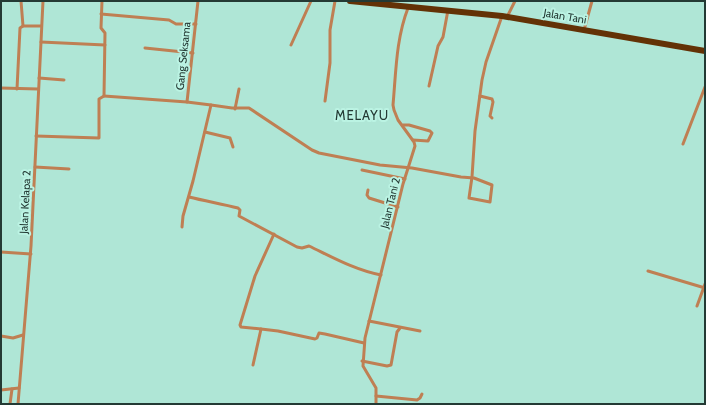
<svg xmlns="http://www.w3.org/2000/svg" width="706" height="405" viewBox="0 0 706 405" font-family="Cabin,sans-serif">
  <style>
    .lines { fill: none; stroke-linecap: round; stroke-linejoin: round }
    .street { stroke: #bf7f53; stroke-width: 3 }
    .highway { stroke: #633206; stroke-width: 6 }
    .labels { text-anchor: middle; stroke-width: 4; stroke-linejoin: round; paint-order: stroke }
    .street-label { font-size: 11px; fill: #243a34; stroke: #bbf3e3 }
    .quarter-label { font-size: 13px; letter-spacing: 1px; fill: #243a34; stroke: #bbf3e3 }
  </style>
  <rect width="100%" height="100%" fill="#afe6d6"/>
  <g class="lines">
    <g class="street">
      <polyline points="21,1 23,26"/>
      <polyline points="101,14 169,20 176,24 196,24"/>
      <polyline points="507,17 515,1"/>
      <polyline points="584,30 592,1"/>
      <polyline points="41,42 105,45"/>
      <polyline points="291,45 311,1"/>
      <polyline points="145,48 193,53"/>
      <polyline points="39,78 64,80"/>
      <polyline points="429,86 438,46 443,37 448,10"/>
      <polyline points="1,88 38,89"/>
      <polyline points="17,89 20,28 23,26 41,26"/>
      <polyline points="104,96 187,102 198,1"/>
      <polyline points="480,96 492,99 493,102 490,116 492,118"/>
      <polyline points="325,101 330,63 330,30 335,1"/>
      <polyline points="187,102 211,105"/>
      <polyline points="235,109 239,89"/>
      <polyline points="403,125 409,125 430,131 432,133 428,141 413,140"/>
      <polyline points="205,132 230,138 233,147"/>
      <polyline points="36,136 99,138 99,99 104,96 105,33 101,28 102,1"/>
      <polyline points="683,144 705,87"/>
      <polyline points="35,167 69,169"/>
      <polyline points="362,170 405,179"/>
      <polyline points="368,190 367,195 369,198 398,207"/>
      <path d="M 189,197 C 205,201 222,204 238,208 L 240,210 L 239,216 L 297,247 L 302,248 L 309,246 C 332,257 355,270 381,275"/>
      <polyline points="182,227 183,216 193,181 211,105 232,108 249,108 312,150 319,153 380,165 412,168 461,177 474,178 492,185 490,202 469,198 472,177 475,131 482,80 486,62 502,16"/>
      <polyline points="1,252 31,254"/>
      <polyline points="648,271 705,288"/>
      <polyline points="697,306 705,284"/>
      <polyline points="369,321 420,331"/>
      <polyline points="261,329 241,327 240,325 255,276 274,234"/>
      <polyline points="1,336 13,338 23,335"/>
      <polyline points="362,361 387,366 391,365 397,332 400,328"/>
      <polyline points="253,365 261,329 278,331 315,339 317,338 319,333 325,334 364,343"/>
      <polyline points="1,390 19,388"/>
      <polyline points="376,396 417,400 420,398 422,394"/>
      <polyline points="10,404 12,389"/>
      <polyline points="18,404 31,246 43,1"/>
      <path d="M 376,404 L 376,388 L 363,366 L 365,338 L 403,184 L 415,146 L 414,142 L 398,120 L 394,110 L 393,105 C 396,72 396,39 408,8"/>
    </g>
    <polyline class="highway" points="350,1 502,16 705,51"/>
  </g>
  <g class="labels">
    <g class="street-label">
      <text transform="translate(565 16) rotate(10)" y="4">Jalan Tani</text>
      <text transform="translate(183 56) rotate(-84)" y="4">Gang Seksama</text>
      <text transform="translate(25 202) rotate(-87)" y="4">Jalan Kelapa 2</text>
      <text transform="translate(390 203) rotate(-76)" y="4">Jalan Tani 2</text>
    </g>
    <g class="quarter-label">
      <text x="362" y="120">MELAYU</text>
    </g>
  </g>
  <rect width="706" height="405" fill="none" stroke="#243a34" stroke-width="4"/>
</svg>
